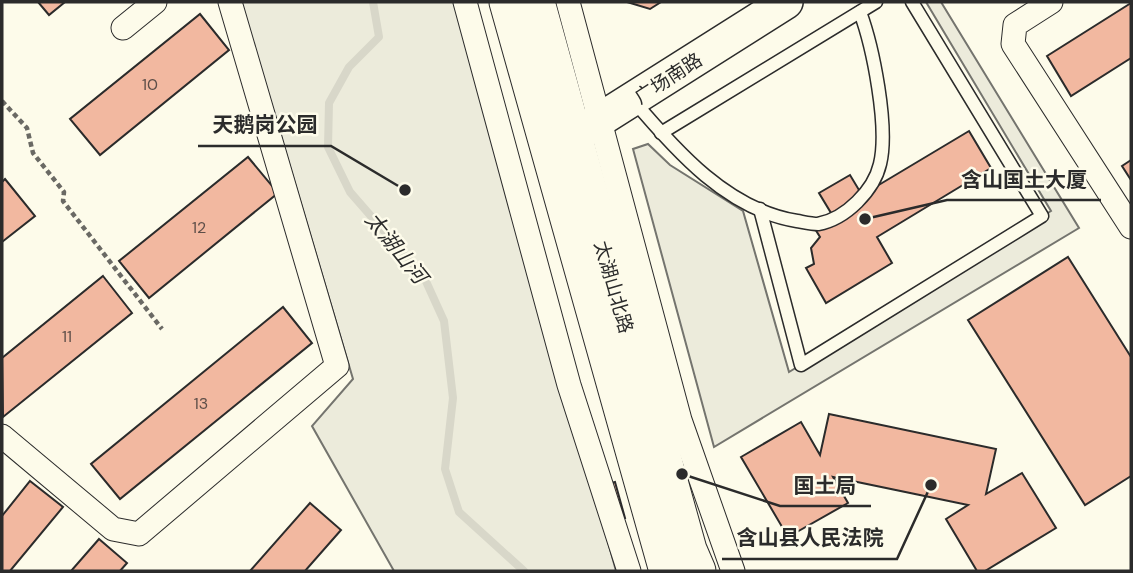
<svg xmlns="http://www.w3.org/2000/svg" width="1133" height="573" viewBox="0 0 1133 573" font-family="'DM Sans','Noto Sans SC',sans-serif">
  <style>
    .green { fill: #ecebdb; stroke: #74746e; stroke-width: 2 }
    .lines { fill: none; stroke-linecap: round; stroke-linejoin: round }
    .stream { stroke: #d8d7c9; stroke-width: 8 }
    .building { fill: #f2b8a0; stroke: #2b2b2b; stroke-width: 2 }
    .lane-casing { stroke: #2b2b2b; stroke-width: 15 }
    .street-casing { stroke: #2b2b2b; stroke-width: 25 }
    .secondary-casing { stroke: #2b2b2b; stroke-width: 36 }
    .primary-casing { stroke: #2b2b2b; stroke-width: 39 }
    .path { stroke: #6a6964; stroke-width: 4.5; stroke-dasharray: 5 3.5; stroke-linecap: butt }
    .lane { stroke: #fdfbea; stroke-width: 12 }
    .street { stroke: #fdfbea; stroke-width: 23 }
    .secondary { stroke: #fdfbea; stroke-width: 33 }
    .primary { stroke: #fdfbea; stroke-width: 37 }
    .labels { text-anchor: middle; stroke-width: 5; stroke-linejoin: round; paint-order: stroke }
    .number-label { font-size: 16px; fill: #5d4e48 }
    .street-label { font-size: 19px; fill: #2b2b2b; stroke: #fdfbea }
    .water-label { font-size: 21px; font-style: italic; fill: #2b2b2b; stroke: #fdfbea }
    .leader { fill: none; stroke: #2b2b2b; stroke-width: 2.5 }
    .callout-dot { fill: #2b2b2b; stroke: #fdfbea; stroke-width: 2.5 }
    .callout-label { font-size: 21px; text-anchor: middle; font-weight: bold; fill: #2b2b2b; stroke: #fdfbea; stroke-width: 5; stroke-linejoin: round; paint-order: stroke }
  </style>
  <rect width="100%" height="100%" fill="#fdfbea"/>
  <g class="green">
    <polygon points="241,2 461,2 616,571 394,571 312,426 353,379"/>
    <polygon points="926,2 941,2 1079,228 714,447 633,149 648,144 670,165 743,211 789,372 1051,211"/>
  </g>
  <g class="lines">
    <polyline class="stream" points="373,2 379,37 349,67 329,103 328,147 350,192 424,277 444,321 453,398 445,469 459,512 524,571"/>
  </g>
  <g class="building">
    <polygon points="38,2 65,2 49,15"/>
    <polygon points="627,2 661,2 650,9"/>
    <polygon points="1131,3 1131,58 1071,96 1047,56"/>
    <polygon points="200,14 229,50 100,155 70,119"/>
    <polygon points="969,131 991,168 877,237 892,263 826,303 806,268 814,264 811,248 820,237 812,224 831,213 819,193 850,175 862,195"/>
    <polygon points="248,157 278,193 149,298 119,261"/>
    <polygon points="1131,160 1131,180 1122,166"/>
    <polygon points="5,179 35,216 2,242 2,182"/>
    <polygon points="1068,257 1131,357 1131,476 1085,505 968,320"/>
    <polygon points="103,276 132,313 3,417 2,358"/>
    <polygon points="283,307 312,343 120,499 91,464"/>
    <polygon points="829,414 996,449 986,494 1022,473 1056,528 985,571 977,571 946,519 968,505 833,477 848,503 788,537 741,457 801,422 820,455"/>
    <polygon points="30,481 63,507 10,571 2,571 2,516"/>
    <polygon points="615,482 625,518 618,520 608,484"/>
    <polygon points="310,503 341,530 305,571 250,571"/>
    <polygon points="99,539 127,563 120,571 71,571"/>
  </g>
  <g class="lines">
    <g class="lane-casing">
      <g id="lane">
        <path d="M 633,100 C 676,151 728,210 797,221 C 803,222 812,224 818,224 C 846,219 874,190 880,164 C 889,127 873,47 860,12"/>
        <polyline points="661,133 876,2"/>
        <polyline points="760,209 801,365 1042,216 912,2"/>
      </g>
    </g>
    <g class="street-casing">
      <g id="street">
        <polyline points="465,2 569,385 629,571"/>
        <polyline points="568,2 680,420 733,571"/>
        <polyline points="1051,2 1015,25 1013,44 1131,227"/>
        <polyline points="123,28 155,2"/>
        <polyline points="2,436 113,529 139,534 337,366 230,2"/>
      </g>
    </g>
    <g class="secondary-casing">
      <polyline id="secondary" points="552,150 786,2"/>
    </g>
    <g class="primary-casing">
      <g id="primary">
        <polyline points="508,2 668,571"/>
        <polyline points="536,2 688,550 697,571"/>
      </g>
    </g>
    <polyline class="path" points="2,101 27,128 33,153 64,192 63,201 162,329"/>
    <use href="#lane" class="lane"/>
    <use href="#street" class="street"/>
    <use href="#secondary" class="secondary"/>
    <use href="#primary" class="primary"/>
  </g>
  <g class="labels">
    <g class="number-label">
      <text x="150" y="90">10</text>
      <text x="199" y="233">12</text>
      <text x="67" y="342">11</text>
      <text x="201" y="409">13</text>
    </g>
    <g class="street-label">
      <text transform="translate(668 78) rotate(-33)" y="7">广场南路</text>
      <text transform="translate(614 287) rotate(74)" y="7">太湖山北路</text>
    </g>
    <g class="water-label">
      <text transform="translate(396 248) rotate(51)" y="7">太湖山河</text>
    </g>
  </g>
  <path class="leader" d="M405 190L331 146H198M865 219L947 200H1101M682 474L780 506H871M931 485L897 559H722"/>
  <g class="callout-dot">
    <circle cx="405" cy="190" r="7"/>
    <circle cx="865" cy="219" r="7"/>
    <circle cx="682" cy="474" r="7"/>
    <circle cx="931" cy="485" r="7"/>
  </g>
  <g class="callout-label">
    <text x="265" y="132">天鹅岗公园</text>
    <text x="1024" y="187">含山国土大厦</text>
    <text x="825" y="493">国土局</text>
    <text x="810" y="545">含山县人民法院</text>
  </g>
  <rect width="1133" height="573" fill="none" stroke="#2b2b2b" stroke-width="7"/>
</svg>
